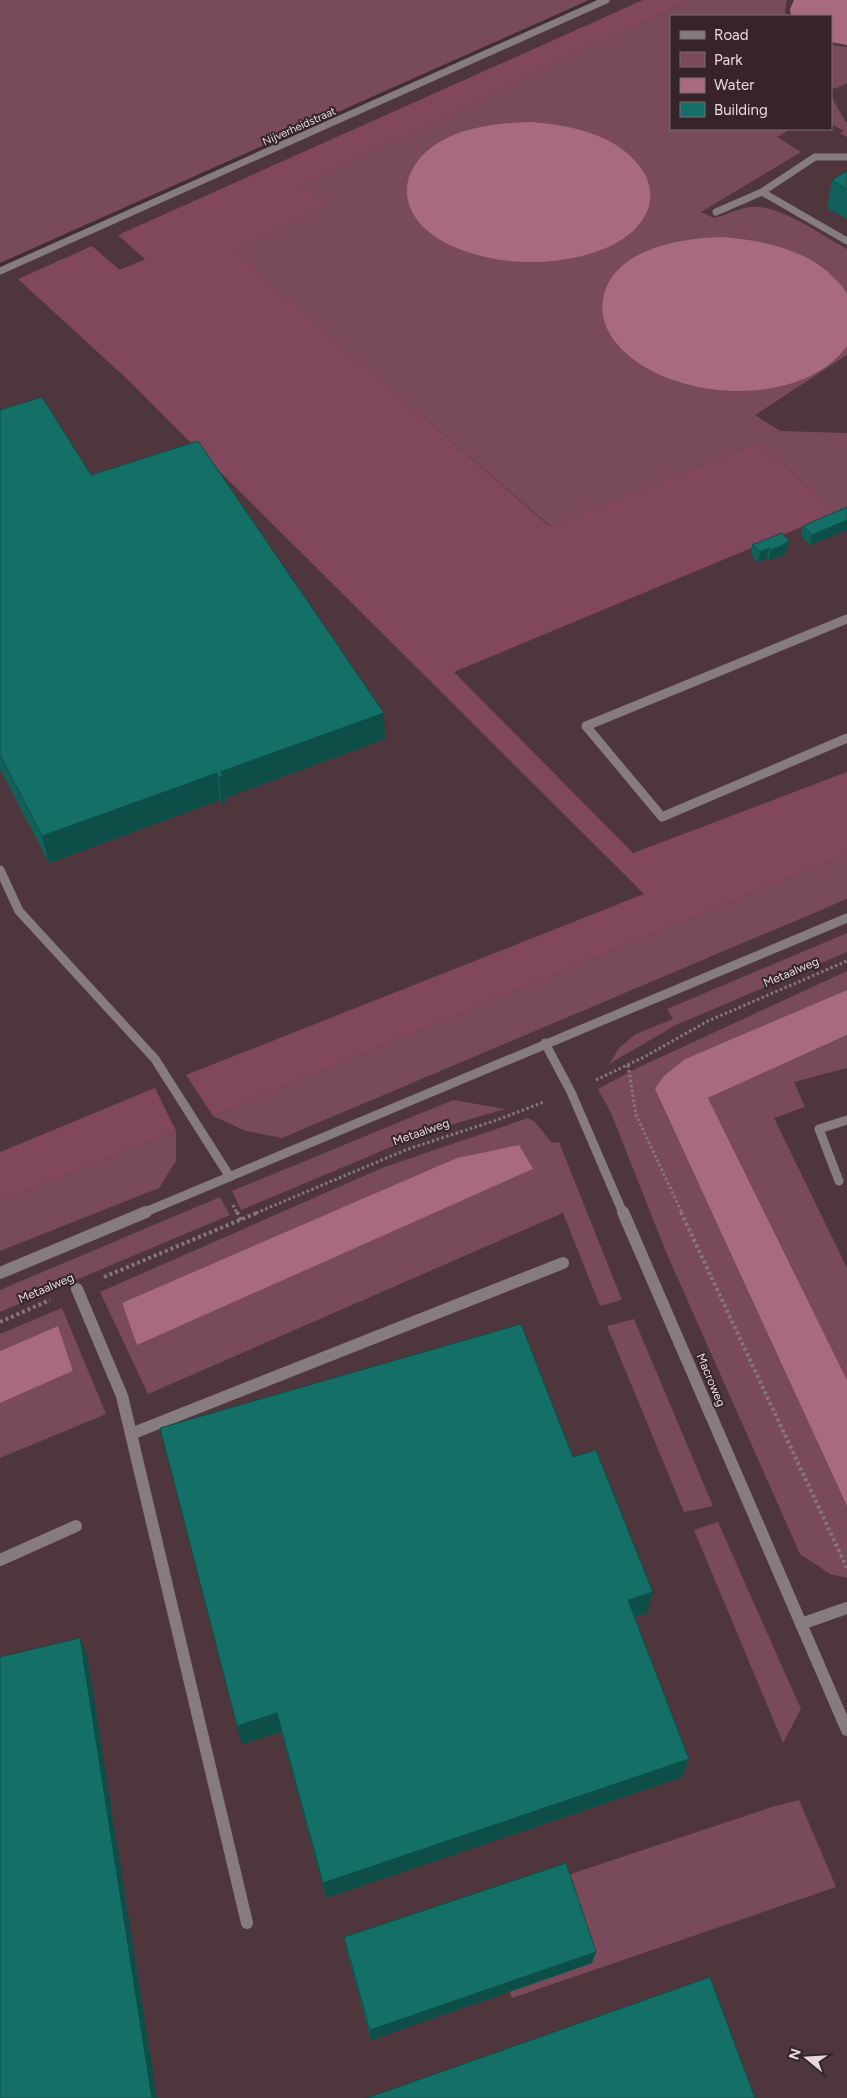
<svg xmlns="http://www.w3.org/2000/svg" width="847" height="2098" viewBox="0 0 847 2098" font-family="Figtree,sans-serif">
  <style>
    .built { fill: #4f363d; fill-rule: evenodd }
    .green { fill: #794a59; fill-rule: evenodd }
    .forest { fill: #81475a }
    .water { fill: #a86b7e }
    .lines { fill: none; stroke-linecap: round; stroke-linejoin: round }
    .path-far1 { stroke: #86767a; stroke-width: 3; stroke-dasharray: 2.5 2.5; stroke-linecap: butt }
    .path { stroke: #86767a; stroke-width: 4; stroke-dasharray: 3 3; stroke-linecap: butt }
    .service-far2 { stroke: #867c7f; stroke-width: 7 }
    .service-far1 { stroke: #867c7f; stroke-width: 9 }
    .service { stroke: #867c7f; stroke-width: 12 }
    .minor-far2 { stroke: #867c7f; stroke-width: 7 }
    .minor-far1 { stroke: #867c7f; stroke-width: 9 }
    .minor { stroke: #867c7f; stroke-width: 12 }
    .tertiary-far1 { stroke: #867c7f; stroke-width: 9 }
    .tertiary { stroke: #867c7f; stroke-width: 12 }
    .wall { fill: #116059 }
    .shaded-wall { fill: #0e4e48 }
    .building { fill: #147067; stroke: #0e4e48 }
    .labels { text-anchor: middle; stroke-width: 4; stroke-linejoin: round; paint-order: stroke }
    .far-street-label { font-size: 11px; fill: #e6d9dc; stroke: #36242a }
    .street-label { font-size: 12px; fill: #e6d9dc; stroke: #36242a }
  </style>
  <rect width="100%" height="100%" fill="#412e34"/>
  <path class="built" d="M 608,0 L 847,0 L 847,2098 L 0,2098 L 0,270 ZM 671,16 L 831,16 L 831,129 L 671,129 Z"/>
  <g class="green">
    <polygon points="0,0 589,0 0,263"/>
    <path d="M 690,0 L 787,0 L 785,11 L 786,16 L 671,16 L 671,129 L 791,129 L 777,137 L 801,152 L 701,212 L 714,218 C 726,215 739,208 751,207 C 780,204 822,236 847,249 L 847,355 L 755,415 L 780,431 L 847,433 L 847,508 L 835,513 L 760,442 L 550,526 L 232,251 L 325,204 L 300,186 Z"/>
    <polygon points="831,45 847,47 847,83 835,89 831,87"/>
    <polygon points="831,96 847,124 847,137 840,133 844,131 831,124"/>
    <polygon points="847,854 847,899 282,1138 246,1131 213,1116"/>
    <polygon points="847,933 847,952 676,1025 609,1064 619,1048 636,1034 673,1019 667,1009"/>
    <polygon points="847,971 847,990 685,1059 655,1089 847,1506 847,1578 830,1574 800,1554 666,1252 611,1113 598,1089 635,1069"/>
    <polygon points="847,1035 847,1068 794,1082 805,1107 774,1118 847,1268 847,1380 708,1098"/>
    <polygon points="453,1100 505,1109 427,1132 241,1210 232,1191"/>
    <path d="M 528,1118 L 535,1122 L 552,1143 L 559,1142 L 622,1300 L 600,1306 L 563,1213 L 148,1394 L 100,1292 L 382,1168 ZM 533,1169 L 138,1344 L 137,1344 L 122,1303 Z"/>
    <polygon points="176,1131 176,1161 159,1188 0,1251 0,1202"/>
    <polygon points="220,1197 230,1215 0,1312 0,1290"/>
    <polygon points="62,1308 106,1414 0,1458 0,1403 73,1371 58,1326 0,1351 0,1334"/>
    <polygon points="634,1319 713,1506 684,1512 607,1326"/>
    <polygon points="718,1522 801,1709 783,1743 694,1530"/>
    <polygon points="799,1800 836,1887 512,1998 504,1974 499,1898 772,1807"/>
  </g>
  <g class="forest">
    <polygon points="643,0 690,0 301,186 326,204 233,251 549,526 760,442 835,513 454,672 633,853 847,772 847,854 213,1116 186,1075 644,894 127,379 18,279 92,246 120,270 145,259 118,235"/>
    <polygon points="155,1088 176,1131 0,1202 0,1152"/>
  </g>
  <g class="water">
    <polygon points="794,0 847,0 847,45 831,42 831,16 791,16 790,9"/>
    <path d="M 531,122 C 571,125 622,135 644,173 C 650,183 652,194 649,206 C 634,255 553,266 510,261 C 474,257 419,242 408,201 C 404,185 410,169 422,156 C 449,128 494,123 531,122 Z"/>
    <path d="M 722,237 C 761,240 808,249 836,280 C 840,284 846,290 847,295 C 847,309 847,331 847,346 C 801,410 667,402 618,345 C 607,333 600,316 603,299 C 612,249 680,238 722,237 Z"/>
    <polygon points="847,990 847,1035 708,1098 847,1380 847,1506 655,1089 664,1076 685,1059"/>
    <polygon points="519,1145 533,1169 137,1345 122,1303 457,1158"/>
    <polygon points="58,1326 73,1371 0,1403 0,1351"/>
  </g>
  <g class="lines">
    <g class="path-far1">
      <polyline points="628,1065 636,1115 682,1213"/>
      <polyline points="596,1080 646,1056 708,1021 847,961"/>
      <polyline points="233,1205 237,1213"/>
      <polyline points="256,1213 408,1149 497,1120 544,1102"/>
    </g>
    <g class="path">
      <polyline points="237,1212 241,1220"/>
      <polyline points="681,1212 847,1568"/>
      <polyline points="104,1277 259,1212"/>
      <polyline points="0,1322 50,1300"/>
    </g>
    <g class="service-far2">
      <polyline points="847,157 815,157 762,192 847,241"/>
      <polyline points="716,212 762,192"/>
    </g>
    <g class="service-far1">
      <polyline points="847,619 586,726 662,817 847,738"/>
      <polyline points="0,870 19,911 155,1059 230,1177"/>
      <polyline points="839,1181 819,1129 847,1120"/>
    </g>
    <g class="service">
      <polyline points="77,1289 122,1396 247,1923"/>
      <polyline points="131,1434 563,1263"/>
      <polyline points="0,1560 76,1526"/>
      <polyline points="801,1624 847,1608"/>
    </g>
    <polyline class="minor-far2" points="0,271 606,0"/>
    <polyline class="minor-far1" points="545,1043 571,1092 623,1213"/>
    <polyline class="minor" points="623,1212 847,1730"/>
    <polyline class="tertiary-far1" points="143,1213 847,918"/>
    <polyline class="tertiary" points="0,1273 146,1212"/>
  </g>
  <g class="wall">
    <polygon points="847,171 847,219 827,208 832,180"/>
    <polygon points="0,410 91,475 385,739 225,798 226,803 222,804 220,800 49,863 0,769"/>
    <polygon points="847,508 847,530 810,545 801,536 803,526"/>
    <polygon points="789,541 787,552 779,557 769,560 767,558 758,562 751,556 752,545"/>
    <polygon points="573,1457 647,1613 635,1617 682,1777 326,1898 281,1732 242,1744"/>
    <polygon points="344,1937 592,1963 371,2040 346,1949"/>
  </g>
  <g class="shaded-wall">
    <polygon points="847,520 847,530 810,545 812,535"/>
    <polygon points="789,541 787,552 779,557 769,560 771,550"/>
    <polygon points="769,548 767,558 758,562 760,552"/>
    <polygon points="384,713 385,739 225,798 226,803 222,804 219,778 220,772"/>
    <polygon points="217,773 220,800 49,863 42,836"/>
    <polygon points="653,1592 647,1613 623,1621 628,1600"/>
    <polygon points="80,1638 87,1655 157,2098 152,2098"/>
    <polygon points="277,1713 281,1732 242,1744 237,1726"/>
    <polygon points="689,1759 682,1777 326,1898 323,1883"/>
    <polygon points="596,1952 592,1963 371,2040 370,2030"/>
  </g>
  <g class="building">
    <polygon points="847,171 847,189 832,180"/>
    <polygon points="42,397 91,475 198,441 384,713 220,772 223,776 219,778 217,773 42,836 0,755 0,410"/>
    <polygon points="847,507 847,520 812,535 803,526"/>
    <polygon points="782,533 789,541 781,546 771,550 769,548 760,552 752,545"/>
    <polygon points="521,1324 573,1457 596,1450 653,1592 628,1600 689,1759 323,1883 277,1713 237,1726 160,1428"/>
    <polygon points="80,1638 152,2098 0,2098 0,1657"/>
    <polygon points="566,1863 596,1952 370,2030 344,1937"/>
    <polygon points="710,1977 755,2098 367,2098"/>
  </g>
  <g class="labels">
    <g class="far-street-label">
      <text transform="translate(299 126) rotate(-24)" y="4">Nijverheidstraat</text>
    </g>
    <g class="street-label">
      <text transform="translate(791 972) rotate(-23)" y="4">Metaalweg</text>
      <text transform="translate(421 1132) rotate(-19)" y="4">Metaalweg</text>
      <text transform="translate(46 1288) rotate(-23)" y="4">Metaalweg</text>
      <text transform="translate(711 1380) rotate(67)" y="4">Macroweg</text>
    </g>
  </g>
  <rect x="670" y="15" width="162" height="115" fill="#36242a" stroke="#7c6c71"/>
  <rect x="680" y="31" width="25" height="8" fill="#867c7f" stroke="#7c6c71"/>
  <text x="714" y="40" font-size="15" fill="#e6d9dc">Road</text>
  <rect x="680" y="52" width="25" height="15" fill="#794a59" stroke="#7c6c71"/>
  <text x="714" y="65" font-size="15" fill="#e6d9dc">Park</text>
  <rect x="680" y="78" width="25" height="15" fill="#a86b7e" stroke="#7c6c71"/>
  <text x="714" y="90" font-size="15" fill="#e6d9dc">Water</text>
  <rect x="680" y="102" width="25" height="15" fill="#147067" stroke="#7c6c71"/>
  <text x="714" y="115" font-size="15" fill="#e6d9dc">Building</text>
  <g transform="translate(807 2058) rotate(288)" stroke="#36242a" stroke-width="4" paint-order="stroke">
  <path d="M0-4L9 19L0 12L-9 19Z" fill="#e6d9dc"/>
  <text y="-8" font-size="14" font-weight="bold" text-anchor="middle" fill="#e6d9dc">N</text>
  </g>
</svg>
